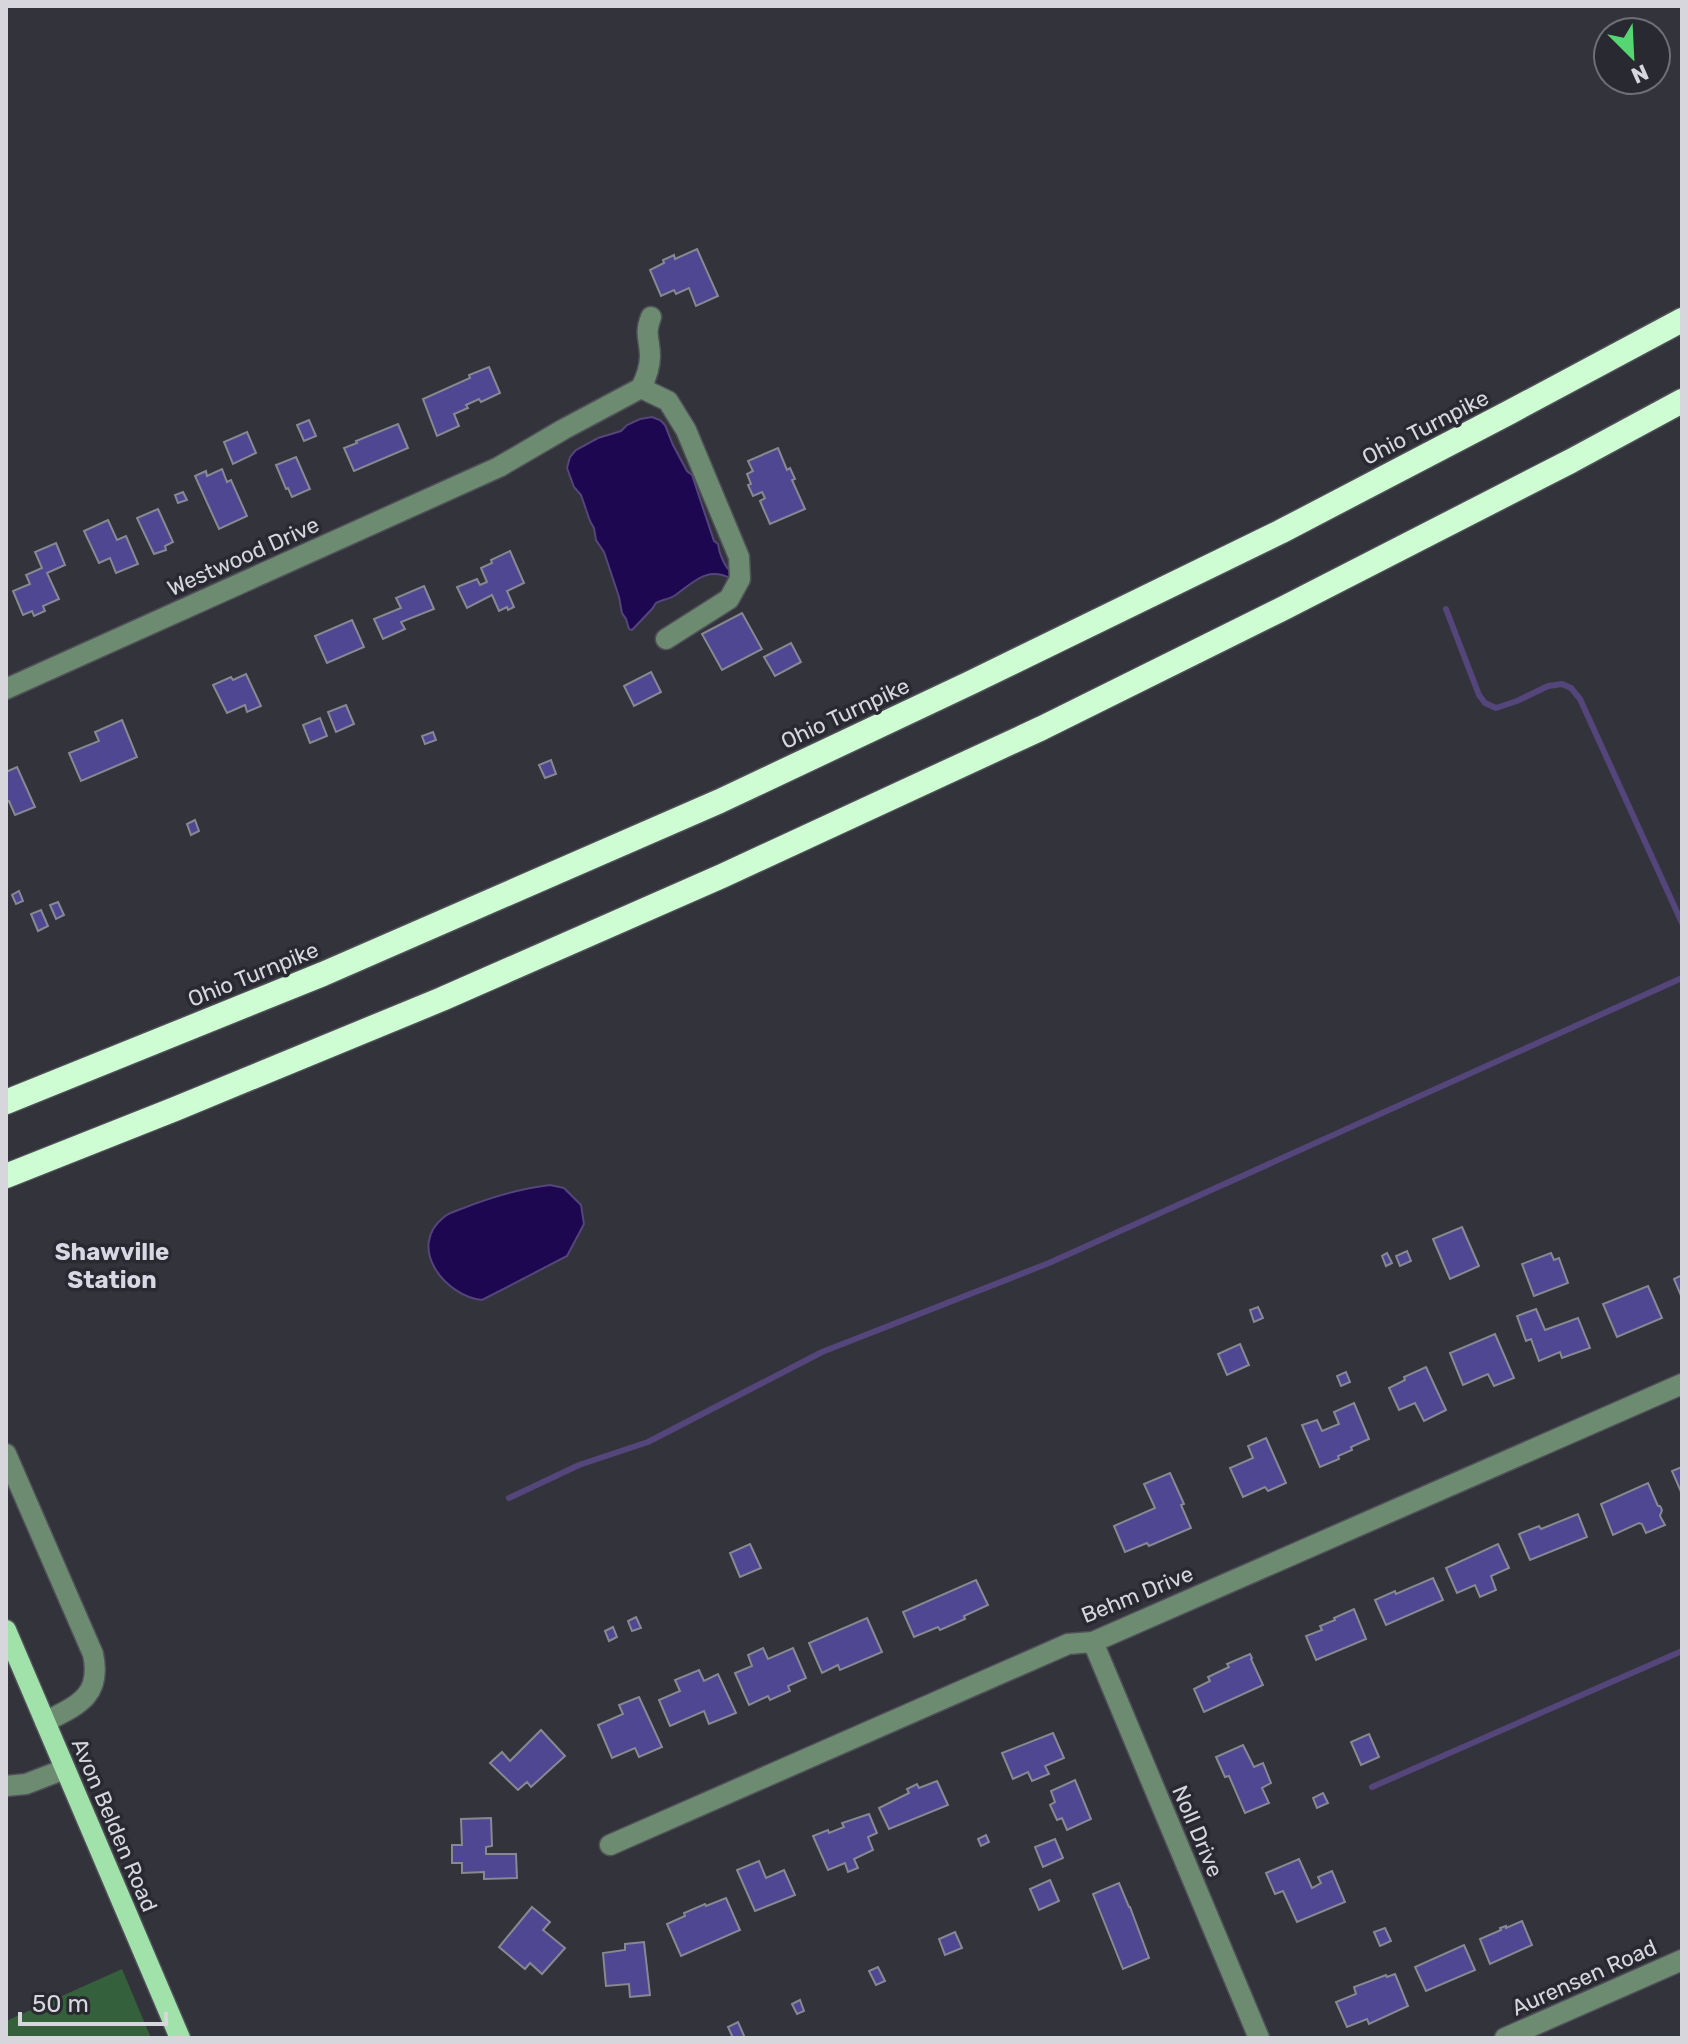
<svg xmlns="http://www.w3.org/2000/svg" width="1688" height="2044" viewBox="0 0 1688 2044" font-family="Rubik,sans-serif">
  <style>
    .green { fill: #34613b }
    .water { fill: #1d0750; stroke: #54457a; stroke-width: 2 }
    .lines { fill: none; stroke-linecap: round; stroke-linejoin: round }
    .stream { stroke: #54457a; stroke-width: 6 }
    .building { fill: #504792; stroke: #888893; stroke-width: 2 }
    .minor-casing { stroke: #505059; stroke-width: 23 }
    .major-casing { stroke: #505059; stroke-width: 23 }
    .highway-casing { stroke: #505059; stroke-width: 27 }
    .minor { stroke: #6c8b70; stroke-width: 20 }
    .major { stroke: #a1e2aa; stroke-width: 20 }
    .highway { stroke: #cefcd3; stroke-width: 24 }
    .labels { text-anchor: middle; stroke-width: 7; stroke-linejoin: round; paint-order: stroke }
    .street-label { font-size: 22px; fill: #d6d6dc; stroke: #292931 }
    .neighbourhood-label { font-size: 24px; font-weight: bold; fill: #d8d8e4; stroke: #292931 }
  </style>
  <rect width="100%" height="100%" fill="#33333c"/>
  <polygon class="green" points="122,1969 151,2038 6,2038 6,2021"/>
  <g class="water">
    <path d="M 652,417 L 660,420 L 665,425 L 673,445 L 687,471 L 692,475 L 714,541 L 718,544 C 719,554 725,567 732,573 L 732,579 C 707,565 693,583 674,596 C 669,599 661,600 656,603 L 652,609 L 632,630 L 629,629 L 626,619 L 622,613 L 619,597 L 604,552 L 596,540 L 594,528 L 590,521 L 581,495 L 574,487 L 567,468 L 570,457 L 576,450 L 598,438 L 621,431 L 627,425 L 640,419 Z"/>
    <path d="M 550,1185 L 564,1188 L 581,1205 L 584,1224 L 567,1256 L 482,1300 C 445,1296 406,1247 444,1217 C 448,1213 456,1211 461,1209 C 491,1197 517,1189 550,1185 Z"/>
  </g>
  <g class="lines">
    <g class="stream">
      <polyline points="1446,609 1479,695 1485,703 1496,708 1517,701 1548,686 1562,684 1571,688 1580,699 1682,923"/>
      <polyline points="509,1498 579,1465 648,1442 822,1352 1049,1263 1682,978"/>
      <polyline points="1372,1787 1682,1651"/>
    </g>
  </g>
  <g class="building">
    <polygon points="697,249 718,296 696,306 689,288 676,294 674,290 661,296 650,270 664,263 663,260 674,255 675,259"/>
    <polygon points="489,367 500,393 481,402 479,399 466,405 468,408 454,414 459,426 437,436 423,399 470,378 469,375"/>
    <polygon points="309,420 316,436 304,441 297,425"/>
    <polygon points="398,424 408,448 354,471 344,448 357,443 356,441"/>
    <polygon points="247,432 256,453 233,464 224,442"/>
    <polygon points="778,448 787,470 790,468 795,479 792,480 805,509 770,524 760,501 765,498 762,492 753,496 748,485 751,484 747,474 753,471 748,461"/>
    <polygon points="296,457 310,489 292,497 288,488 286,489 276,465"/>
    <polygon points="222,469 227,482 231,480 247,516 219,529 195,476 206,471 207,476"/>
    <polygon points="183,492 187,500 178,503 175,495"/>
    <polygon points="158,509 173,542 165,546 166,550 154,554 137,518"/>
    <polygon points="108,520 117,540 126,536 138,564 116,573 110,558 99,563 84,531"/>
    <polygon points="56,543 65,565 47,573 59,599 43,606 45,611 34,616 32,611 23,615 13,591 30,584 26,575 42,568 35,552"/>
    <polygon points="510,551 524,583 507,591 514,607 508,610 507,607 499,611 492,595 467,608 457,587 477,579 480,585 487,582 481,568 492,563 491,560"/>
    <polygon points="424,586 434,609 401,622 405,629 383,639 374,619 401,608 396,598"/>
    <polygon points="742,613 762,649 722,670 702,634"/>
    <polygon points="352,620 364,647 327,663 315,636"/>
    <polygon points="791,643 801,662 775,676 764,657"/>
    <polygon points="651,672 661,692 634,706 624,686"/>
    <polygon points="246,674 261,706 247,712 245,705 227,713 213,685 231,677 233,680"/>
    <polygon points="346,705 354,724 336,732 328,712"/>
    <polygon points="320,718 327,736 310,743 303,725"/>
    <polygon points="122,720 137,757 81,781 69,753 99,741 95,732"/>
    <polygon points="433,732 436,740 425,744 422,736"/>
    <polygon points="551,760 556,774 545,778 539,765"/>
    <polygon points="17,767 35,807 15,815 9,801 6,802 6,772"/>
    <polygon points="195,820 199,831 191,835 187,824"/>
    <polygon points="19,891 23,901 16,904 12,895"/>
    <polygon points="58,902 64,915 56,919 50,905"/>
    <polygon points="41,910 48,926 38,931 31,914"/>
    <polygon points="1462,1227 1479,1266 1450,1279 1433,1239"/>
    <polygon points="1407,1251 1411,1261 1400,1266 1396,1256"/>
    <polygon points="1387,1253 1392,1263 1386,1266 1382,1256"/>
    <polygon points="1551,1253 1554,1260 1559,1258 1568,1283 1534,1296 1522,1264"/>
    <polygon points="1682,1275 1682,1298 1674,1279"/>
    <polygon points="1648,1286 1662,1318 1617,1337 1603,1304"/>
    <polygon points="1258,1307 1263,1318 1254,1322 1250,1310"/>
    <polygon points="1536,1309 1545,1330 1578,1318 1590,1348 1562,1358 1560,1352 1539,1361 1531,1339 1526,1341 1517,1316"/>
    <polygon points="1495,1334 1514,1378 1494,1386 1488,1374 1463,1385 1450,1353"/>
    <polygon points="1240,1344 1249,1365 1227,1375 1218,1354"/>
    <polygon points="1426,1367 1446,1410 1424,1421 1415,1403 1399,1410 1389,1388 1405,1380 1404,1377"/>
    <polygon points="1346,1372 1350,1382 1341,1386 1337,1376"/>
    <polygon points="1354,1403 1369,1439 1351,1447 1352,1450 1338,1456 1339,1459 1320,1467 1302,1425 1317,1420 1322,1431 1339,1424 1334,1412"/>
    <polygon points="1266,1438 1286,1483 1268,1491 1265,1487 1243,1497 1230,1468 1253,1458 1248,1446"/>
    <polygon points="1682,1467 1682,1494 1672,1471"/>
    <polygon points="1170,1473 1184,1504 1181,1505 1191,1528 1149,1546 1147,1543 1125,1552 1114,1526 1155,1508 1144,1484"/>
    <polygon points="1648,1483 1658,1506 1660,1506 1662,1510 1660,1516 1665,1525 1646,1533 1642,1524 1639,1523 1613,1535 1601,1504"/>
    <polygon points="1578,1514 1587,1537 1530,1560 1519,1534 1539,1526 1541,1529"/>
    <polygon points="750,1544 761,1568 740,1577 730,1553"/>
    <polygon points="1498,1544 1509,1568 1491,1576 1496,1590 1480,1597 1475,1585 1457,1593 1446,1568"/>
    <polygon points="1433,1578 1443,1600 1386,1625 1375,1600 1395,1591 1396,1594"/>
    <polygon points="976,1580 988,1605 964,1616 965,1619 940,1630 938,1627 914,1637 903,1612"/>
    <polygon points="1354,1609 1366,1639 1316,1660 1306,1636 1322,1630 1320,1626 1335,1620 1334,1618"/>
    <polygon points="636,1617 641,1628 632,1631 628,1621"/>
    <polygon points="867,1618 882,1652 840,1670 838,1665 822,1673 809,1643"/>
    <polygon points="613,1627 617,1637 609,1641 605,1631"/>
    <polygon points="763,1648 768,1659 793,1648 806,1678 788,1686 790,1691 770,1700 768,1696 749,1705 735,1673 752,1666 748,1655"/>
    <polygon points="1250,1654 1252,1658 1251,1659 1263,1685 1204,1712 1194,1689 1210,1681 1208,1677 1229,1667 1227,1664"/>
    <polygon points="699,1670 704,1681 718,1674 736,1713 709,1724 704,1711 670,1726 659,1700 680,1691 675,1680"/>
    <polygon points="639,1697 662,1747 639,1757 635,1748 612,1758 598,1725 623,1714 619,1705"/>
    <polygon points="541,1730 565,1756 531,1787 527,1782 518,1790 490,1763 502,1752 510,1761"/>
    <polygon points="1053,1733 1064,1758 1045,1766 1049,1774 1032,1781 1028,1772 1013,1779 1002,1753"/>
    <polygon points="1369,1734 1379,1757 1361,1765 1351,1742"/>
    <polygon points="1243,1745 1254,1767 1263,1763 1271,1783 1262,1788 1269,1803 1245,1813 1229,1776 1225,1777 1216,1757"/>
    <polygon points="1075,1780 1091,1819 1067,1830 1062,1818 1057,1820 1050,1805 1055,1802 1051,1791"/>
    <polygon points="937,1781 948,1805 889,1829 879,1808 909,1793 907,1789 917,1784 919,1788"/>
    <polygon points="1323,1793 1328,1803 1317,1808 1313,1798"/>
    <polygon points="869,1814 877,1833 868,1837 873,1850 854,1859 858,1868 848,1872 845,1863 828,1870 813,1836 828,1830 829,1833 844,1827 842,1823"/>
    <polygon points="491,1818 492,1846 486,1847 486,1854 516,1854 517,1878 484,1879 484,1872 462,1873 462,1863 452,1863 452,1845 462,1845 461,1819"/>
    <polygon points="986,1835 989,1842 981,1846 978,1839"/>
    <polygon points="1055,1839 1063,1858 1043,1867 1035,1847"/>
    <polygon points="1299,1859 1312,1888 1321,1883 1318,1877 1332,1871 1345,1902 1297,1922 1283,1891 1275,1894 1266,1873"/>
    <polygon points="759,1861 766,1878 784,1870 795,1895 755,1911 737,1870"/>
    <polygon points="1050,1880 1059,1901 1039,1910 1030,1889"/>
    <polygon points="1119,1883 1129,1907 1130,1907 1149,1958 1123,1969 1093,1894"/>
    <polygon points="726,1898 740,1930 681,1956 667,1924 685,1916 684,1913 705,1904 706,1906"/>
    <polygon points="532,1907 550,1922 543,1930 565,1948 542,1974 530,1963 525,1969 499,1947"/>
    <polygon points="1522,1921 1532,1945 1490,1964 1480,1939 1501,1930 1500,1928 1506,1926 1506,1928"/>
    <polygon points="1385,1928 1391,1941 1380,1946 1374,1932"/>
    <polygon points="955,1932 962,1948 945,1955 939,1939"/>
    <polygon points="644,1942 650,1995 630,1997 629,1984 606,1986 603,1953 625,1950 625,1944"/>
    <polygon points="1464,1945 1475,1970 1426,1991 1415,1967"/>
    <polygon points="878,1967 885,1981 876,1985 869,1971"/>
    <polygon points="1395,1974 1408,2006 1369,2024 1367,2019 1347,2027 1336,2002 1356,1994 1354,1987 1386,1975 1387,1977"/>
    <polygon points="800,2000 804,2011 797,2014 792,2004"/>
    <polygon points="738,2022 745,2038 733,2038 728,2027"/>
  </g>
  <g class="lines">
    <g class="minor-casing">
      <g id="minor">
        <polyline points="641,388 668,401 686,430 739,557 740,579 729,599 666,639"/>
        <path d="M 6,689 L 499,467 L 564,429 L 641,388 C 646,378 650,367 650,356 C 650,339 644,335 651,317"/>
        <path d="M 6,1454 L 93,1654 C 102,1696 78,1705 45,1722"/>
        <polyline points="1093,1642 1259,2038"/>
        <polyline points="6,1786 26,1784 65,1769"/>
        <polyline points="610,1845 1068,1644 1093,1642 1682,1384"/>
        <polyline points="1505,2038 1682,1960"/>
      </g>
    </g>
    <g class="major-casing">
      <polyline id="major" points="6,1630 180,2038"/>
    </g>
    <g class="highway-casing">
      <g id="highway">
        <polyline points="6,1102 323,974 720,801 970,683 1280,532 1510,412 1682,320"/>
        <polyline points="6,1176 175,1109 442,999 722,876 1042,728 1282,609 1571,461 1682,401"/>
      </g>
    </g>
    <use href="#minor" class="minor"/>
    <use href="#major" class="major"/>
    <use href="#highway" class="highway"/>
  </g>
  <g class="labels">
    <g class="street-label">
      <text transform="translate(1425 427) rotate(-27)" y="8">Ohio Turnpike</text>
      <text transform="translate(243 556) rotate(-24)" y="8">Westwood Drive</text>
      <text transform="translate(845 713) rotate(-25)" y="8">Ohio Turnpike</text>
      <text transform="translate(253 974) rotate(-22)" y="8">Ohio Turnpike</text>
      <text transform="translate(1137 1594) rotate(-22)" y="8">Behm Drive</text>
      <text transform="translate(115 1825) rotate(67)" y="8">Avon Belden Road</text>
      <text transform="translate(1198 1831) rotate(67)" y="8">Noll Drive</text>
      <text transform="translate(1584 1977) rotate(-24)" y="8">Aurensen Road</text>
    </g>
    <g class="neighbourhood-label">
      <text x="112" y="1260">Shawville<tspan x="112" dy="28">Station</tspan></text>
    </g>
  </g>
  <rect width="1688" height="2044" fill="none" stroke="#d6d6dc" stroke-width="16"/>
  <g transform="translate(1632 56) rotate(156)"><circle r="38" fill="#292931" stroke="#6e6e75" stroke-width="2"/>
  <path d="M0-6L14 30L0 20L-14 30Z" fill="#55d672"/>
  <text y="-12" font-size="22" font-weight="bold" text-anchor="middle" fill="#d6d6dc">N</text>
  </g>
  <path d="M20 2012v12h146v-12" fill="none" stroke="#d6d6dc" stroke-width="4"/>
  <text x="32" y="2012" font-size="24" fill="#d6d6dc" stroke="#292931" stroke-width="6" paint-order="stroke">50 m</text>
</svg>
